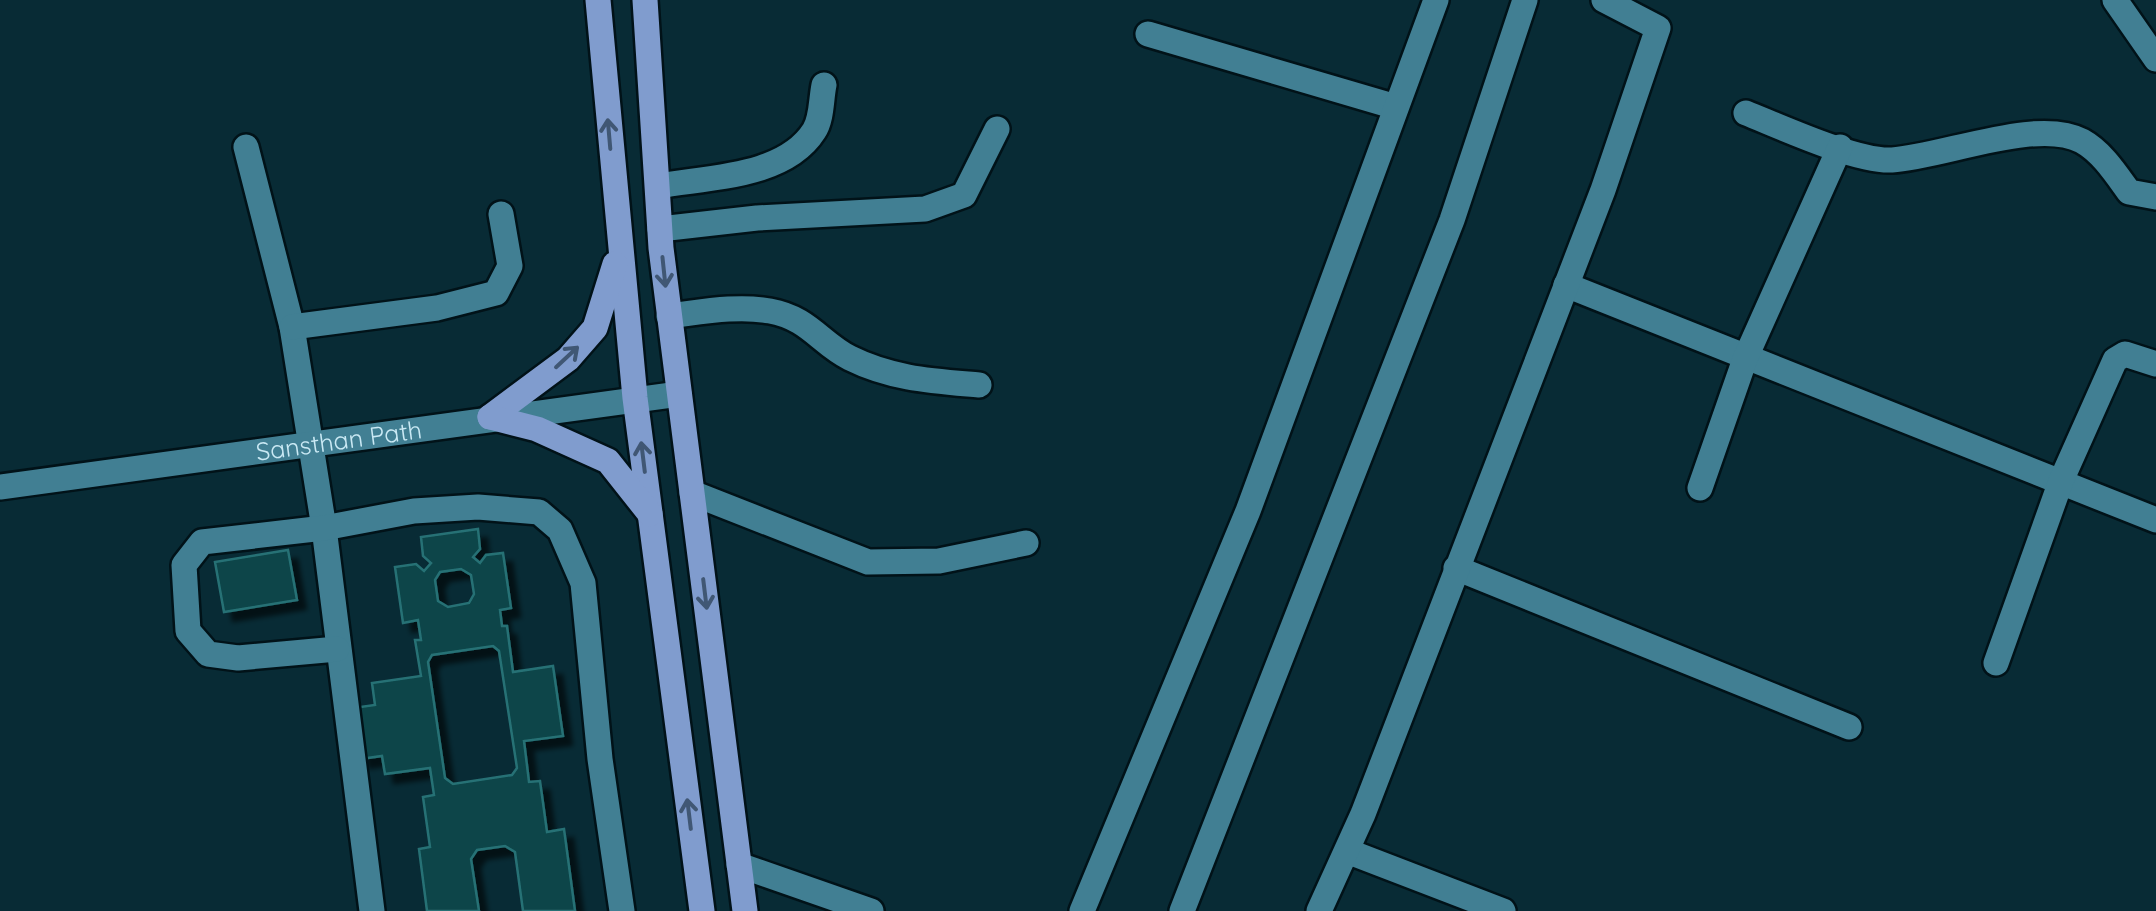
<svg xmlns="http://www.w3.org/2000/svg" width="2156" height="911" viewBox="0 0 2156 911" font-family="Quicksand,sans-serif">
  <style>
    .building { fill: #0b4548; stroke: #287175; stroke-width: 2.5; fill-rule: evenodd; filter: url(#shadow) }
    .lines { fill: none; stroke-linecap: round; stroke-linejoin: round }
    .minor-casing { stroke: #011218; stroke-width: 30 }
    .major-casing { stroke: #011218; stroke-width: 30 }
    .minor { stroke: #417f93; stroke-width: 25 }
    .major { stroke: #809cce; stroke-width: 25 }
    .oneway { stroke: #405774 }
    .labels { text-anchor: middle; stroke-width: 8; stroke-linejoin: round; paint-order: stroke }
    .street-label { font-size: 25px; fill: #cae9f4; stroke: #00121a }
  </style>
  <defs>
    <filter id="shadow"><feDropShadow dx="9" dy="9" stdDeviation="2.5" flood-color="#0009"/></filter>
  </defs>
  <rect width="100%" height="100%" fill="#082b35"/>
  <g class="building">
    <path d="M 478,529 L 480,549 L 473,557 L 480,563 L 486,555 L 503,553 L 511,608 L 500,610 L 502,626 L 507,626 L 513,672 L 553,666 L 563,736 L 524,741 L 529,782 L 540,781 L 547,832 L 564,829 L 575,911 L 523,911 L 515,852 L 505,846 L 477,850 L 471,859 L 479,911 L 427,911 L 419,849 L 430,847 L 423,797 L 434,795 L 430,768 L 385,774 L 382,756 L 360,759 L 353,708 L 375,705 L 372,683 L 421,676 L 415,640 L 421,640 L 418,620 L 403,623 L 395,567 L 416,564 L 424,571 L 431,563 L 423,556 L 421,537 ZM 461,569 L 471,575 L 474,594 L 469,603 L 448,607 L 438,601 L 435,580 L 440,572 ZM 493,646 L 499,651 L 517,768 L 512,775 L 453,784 L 445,778 L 428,662 L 432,655 Z"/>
    <polygon points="288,550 297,600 224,612 215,562"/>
  </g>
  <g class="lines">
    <g class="minor-casing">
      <g id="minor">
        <polyline points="2115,0 2156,59"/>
        <polyline points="1148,34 1396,107"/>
        <path d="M 1746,113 C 1781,127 1857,162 1892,160 C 1942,157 2038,117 2082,141 C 2102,152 2116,174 2129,192 L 2156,197"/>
        <polyline points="246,147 292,327 324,528 372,911"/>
        <path d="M 658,186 C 707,177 784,178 814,131 C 822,119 821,99 824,85"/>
        <polyline points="660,229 757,218 925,209 964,195 997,129"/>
        <polyline points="1566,285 2156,520"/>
        <path d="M 669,316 C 702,312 737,305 770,311 C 809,318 820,343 850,358 C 892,379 934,381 979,385"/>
        <polyline points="292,327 437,308 496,293 510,266 501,214"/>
        <path id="s1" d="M 0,487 L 679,394"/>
        <polyline points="1700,488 1745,359 1840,147"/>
        <polyline points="692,493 868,562 939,561 1026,543"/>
        <polyline points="1456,568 1849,727"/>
        <polyline points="337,649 238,658 208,654 188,631 184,565 202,542 324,528 414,511 478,507 539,512 560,530 583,583 600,759 622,911"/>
        <polyline points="1996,663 2061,481 2115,360 2125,354 2156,364"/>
        <polyline points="1347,851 1503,911"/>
        <polyline points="739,865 871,911"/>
        <polyline points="1082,911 1248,511 1436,0"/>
        <polyline points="1182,911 1452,220 1525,0"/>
        <polyline points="1319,911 1363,814 1603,190 1658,28 1604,0"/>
      </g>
    </g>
    <g class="major-casing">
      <g id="major">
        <polyline points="598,0 635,398 702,911"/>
        <polyline points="645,0 661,248 745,911"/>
        <polyline points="490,417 568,359 595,328 615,264"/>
        <polyline points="490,417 537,429 608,461 650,514"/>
      </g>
    </g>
    <use href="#minor" class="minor"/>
    <use href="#major" class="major"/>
  </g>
  <defs><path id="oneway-shaft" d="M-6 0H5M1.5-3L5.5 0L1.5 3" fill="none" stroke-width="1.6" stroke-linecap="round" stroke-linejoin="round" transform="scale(2.5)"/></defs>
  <g class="oneway">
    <use href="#oneway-shaft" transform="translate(609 134) rotate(-95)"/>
    <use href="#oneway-shaft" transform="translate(664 272) rotate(84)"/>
    <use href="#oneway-shaft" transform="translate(567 357) rotate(-43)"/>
    <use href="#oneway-shaft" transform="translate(643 457) rotate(-97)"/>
    <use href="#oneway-shaft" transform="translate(705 594) rotate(83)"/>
    <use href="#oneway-shaft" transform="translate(689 814) rotate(-97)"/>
  </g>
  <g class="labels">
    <g class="street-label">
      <text dy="9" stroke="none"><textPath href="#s1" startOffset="342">Sansthan Path</textPath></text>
    </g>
  </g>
</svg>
